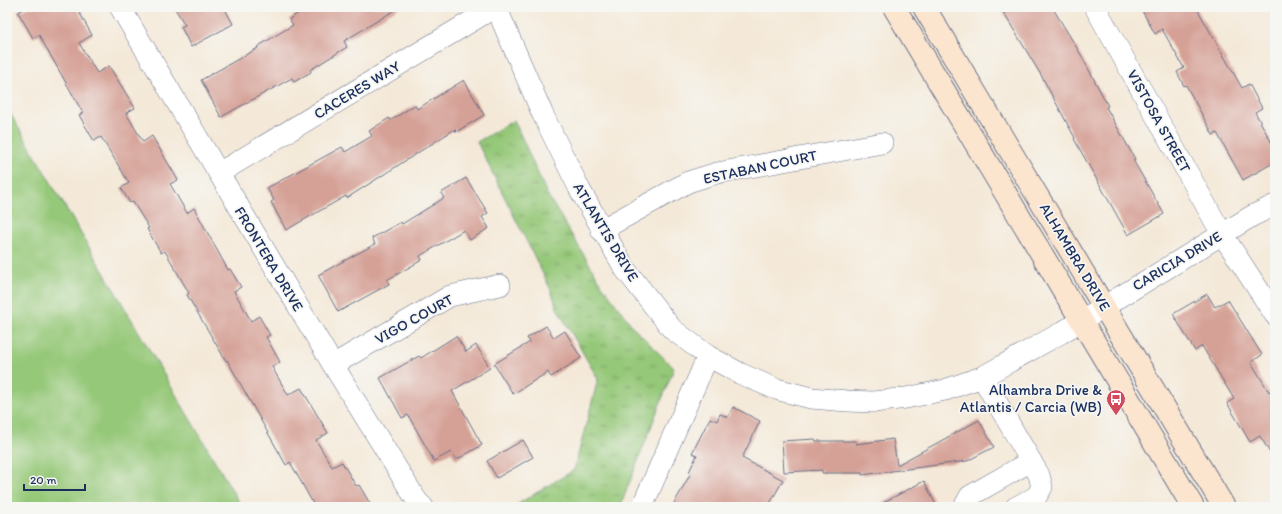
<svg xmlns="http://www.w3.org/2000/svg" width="1282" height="514" viewBox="0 0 1282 514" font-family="Itim,sans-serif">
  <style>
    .grass { fill: #95c878; stroke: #587c6b }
    .park { fill: url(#park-tufts); stroke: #587c6b }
    .building { fill: #d5a096 }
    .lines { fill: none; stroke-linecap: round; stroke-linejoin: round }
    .street-casing { stroke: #677089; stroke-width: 22 }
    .secondary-casing { stroke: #677089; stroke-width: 24 }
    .street { stroke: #fff; stroke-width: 21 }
    .secondary { stroke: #fbe5cf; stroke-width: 22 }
    .labels { text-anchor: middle; stroke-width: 3.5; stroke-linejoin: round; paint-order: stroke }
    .street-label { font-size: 15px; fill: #1b2f5e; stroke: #f6f6f2 }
    .poi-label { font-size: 15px; fill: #1b2f5e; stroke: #f6f6f2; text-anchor: end }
  </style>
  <defs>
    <pattern id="park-tufts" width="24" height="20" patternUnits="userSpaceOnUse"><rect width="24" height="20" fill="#95c878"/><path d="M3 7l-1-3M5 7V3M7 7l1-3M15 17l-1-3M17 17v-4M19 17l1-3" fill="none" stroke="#79a366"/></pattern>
  </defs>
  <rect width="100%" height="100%" fill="#f6f6f2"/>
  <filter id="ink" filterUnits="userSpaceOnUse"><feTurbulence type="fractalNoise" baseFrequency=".025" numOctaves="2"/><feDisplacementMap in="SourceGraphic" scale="8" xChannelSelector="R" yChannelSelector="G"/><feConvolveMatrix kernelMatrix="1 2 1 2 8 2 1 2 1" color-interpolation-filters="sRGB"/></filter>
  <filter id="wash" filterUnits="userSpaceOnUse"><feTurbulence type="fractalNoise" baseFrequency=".012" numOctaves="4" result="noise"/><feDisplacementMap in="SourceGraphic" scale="16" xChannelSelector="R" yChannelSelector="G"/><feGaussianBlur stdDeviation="0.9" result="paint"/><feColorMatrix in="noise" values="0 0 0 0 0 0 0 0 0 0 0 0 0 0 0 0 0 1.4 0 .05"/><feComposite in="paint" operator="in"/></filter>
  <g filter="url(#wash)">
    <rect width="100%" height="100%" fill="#f4e9d8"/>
    <polygon class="grass" points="7,108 242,507 7,507"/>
    <polygon class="park" points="514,120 547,194 602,285 633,327 674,368 620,507 513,507 574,470 598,379 557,308 551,290 477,142"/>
    <g id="blocks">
      <g class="building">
        <polygon points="28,7 76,7 92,35 79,43 97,73 109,66 135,108 126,113 143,142 152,136 178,180 170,184 187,213 194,208 228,270 230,269 241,287 234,291 251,321 259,316 270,335 266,337 280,362 272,367 288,395 301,388 328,433 316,440 332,467 342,462 356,486 359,485 372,507 315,507 290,462 286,465 227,360 226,361 187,295 189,293 165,251 161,253 147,229 149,228 133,202 130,203 121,188 129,183 101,137 94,141 79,115 83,113 39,35 33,38 18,12"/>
        <polygon points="174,7 224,7 233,24 191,47 181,27 185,25"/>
        <polygon points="308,7 400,7 344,41 347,47 310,70 311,72 294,82 292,78 221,117 201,80 258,48 257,47 293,25 289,19"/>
        <polygon points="1000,7 1052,7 1080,53 1108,106 1106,107 1135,159 1133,160 1164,214 1128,235 1074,139 1075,138 1041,75"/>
        <polygon points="1140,7 1196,7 1242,88 1249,84 1262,108 1255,112 1275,149 1275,162 1243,180 1217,133 1213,135 1186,85 1184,86 1177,72 1184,68 1162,29 1155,34"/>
        <polygon points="464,80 484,115 456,132 455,129 347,198 346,196 286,230 271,202 274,200 267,188 342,147 345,152 372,136 369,131 389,118 391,120 415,105 417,109"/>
        <polygon points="466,178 488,213 482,217 489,228 470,240 464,230 420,256 422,260 387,280 389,284 338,312 318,275 375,244 372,238 401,222 402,224 444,198 441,193"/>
        <polygon points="1207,294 1215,307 1228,300 1262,355 1251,362 1269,392 1275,388 1275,461 1260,436 1250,442 1227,403 1234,399 1202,346 1195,351 1173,314"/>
        <polygon points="546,326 554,338 565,331 581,358 551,377 548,372 513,394 494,364 530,342 527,338"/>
        <polygon points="456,336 466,352 476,345 490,368 452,391 482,445 456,460 451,452 434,461 408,415 402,418 380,378 419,356 421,358"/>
        <polygon points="733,407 760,421 742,458 783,480 768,507 672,507 691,473 689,472 697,455 692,453 710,418 717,421 720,414 728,417"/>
        <polygon points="979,420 994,447 967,461 862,475 862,473 822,473 822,470 784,472 782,441 815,439 816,441 856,441 856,444 893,439 897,465"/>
        <polygon points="523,440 533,457 497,478 487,461"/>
        <polygon points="924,481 937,507 875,507"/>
      </g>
    </g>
  </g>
  <g filter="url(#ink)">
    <use href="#blocks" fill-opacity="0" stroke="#677089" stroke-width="1"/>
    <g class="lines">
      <g class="street-casing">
        <g id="street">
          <polyline points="120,7 333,365 417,501 423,507"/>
          <polyline points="496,7 543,115 580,190 625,269 672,329 708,356 741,374 776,389 811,398 847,401 874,402 906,398 945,390 982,377 1061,333 1252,216 1275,205"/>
          <polyline points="1095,7 1222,234 1275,315"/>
          <polyline points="219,173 495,7"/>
          <polyline points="601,230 688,182 717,173 882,143"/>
          <polyline points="333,365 450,296 500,285"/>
          <polyline points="982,377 1039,475 1042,487 1036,497 1016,507"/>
          <polyline points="642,507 708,356"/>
          <polyline points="964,507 970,496 1031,461"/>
        </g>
      </g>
      <g class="secondary-casing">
        <g id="secondary">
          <polyline points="894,7 1193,507"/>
          <polyline points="924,7 1224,507"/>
        </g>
      </g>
      <use href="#street" class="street"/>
      <use href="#secondary" class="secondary"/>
    </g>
  </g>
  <defs>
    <g id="bus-pin" transform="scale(1)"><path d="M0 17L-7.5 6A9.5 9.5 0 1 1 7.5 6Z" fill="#d1495b" stroke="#f6f6f2"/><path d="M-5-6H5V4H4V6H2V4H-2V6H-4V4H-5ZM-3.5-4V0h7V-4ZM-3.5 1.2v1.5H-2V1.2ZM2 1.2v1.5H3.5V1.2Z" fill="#fff"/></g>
  </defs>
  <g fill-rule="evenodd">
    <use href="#bus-pin" x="1116" y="399"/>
  </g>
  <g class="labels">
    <g class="street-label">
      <text transform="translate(357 90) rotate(-31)" y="5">CACERES WAY</text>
      <text transform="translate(1159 121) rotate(61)" y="5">VISTOSA STREET</text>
      <text transform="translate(760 167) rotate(-12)" y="5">ESTABAN COURT</text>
      <text transform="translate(606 232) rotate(59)" y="5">ATLANTIS DRIVE</text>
      <text transform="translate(1075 257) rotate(59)" y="5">ALHAMBRA DRIVE</text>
      <text transform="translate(269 259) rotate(59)" y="5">FRONTERA DRIVE</text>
      <text transform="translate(1177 261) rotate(-31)" y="5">CARICIA DRIVE</text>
      <text transform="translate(414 319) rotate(-29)" y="5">VIGO COURT</text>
    </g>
    <g class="poi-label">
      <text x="1102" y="395">Alhambra Drive &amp;<tspan x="1102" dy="17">Atlantis / Carcia (WB)</tspan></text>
    </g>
  </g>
  <rect width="1282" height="514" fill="none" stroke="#f6f6f2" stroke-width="24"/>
  <path d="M24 484v6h61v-6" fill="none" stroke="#1b2f5e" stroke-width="2"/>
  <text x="30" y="484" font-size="12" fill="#1b2f5e" stroke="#f6f6f2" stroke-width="3" paint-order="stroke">20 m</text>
</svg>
